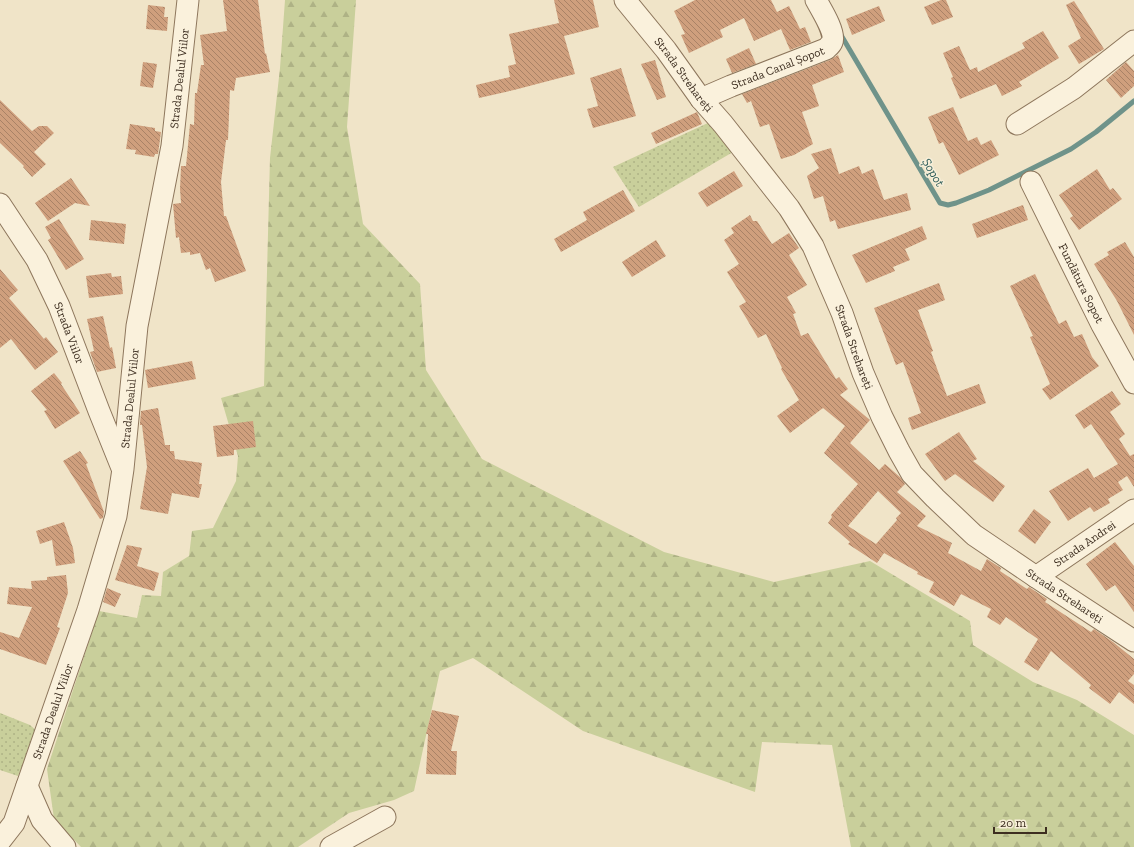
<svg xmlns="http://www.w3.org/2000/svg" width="1134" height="847" viewBox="0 0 1134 847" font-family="'Zilla Slab',serif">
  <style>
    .grass { fill: url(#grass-dots) }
    .forest { fill: url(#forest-firs) }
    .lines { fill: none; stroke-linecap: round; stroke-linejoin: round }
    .stream { stroke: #6f938a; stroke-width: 5 }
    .building { fill: url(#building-back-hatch); fill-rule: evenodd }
    .street-casing { stroke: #8d765c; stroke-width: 23 }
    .street { stroke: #faf1dc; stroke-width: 21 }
    .labels { text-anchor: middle; stroke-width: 3; stroke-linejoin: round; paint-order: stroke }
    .street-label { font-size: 12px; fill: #3d2e20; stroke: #f7eed8 }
    .water-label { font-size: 13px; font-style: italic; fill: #2f5d5a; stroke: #f7eed8 }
  </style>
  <defs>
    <pattern id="grass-dots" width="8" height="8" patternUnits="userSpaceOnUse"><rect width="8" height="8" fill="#c9cf9b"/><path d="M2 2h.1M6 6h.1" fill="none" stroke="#aeb285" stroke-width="1.8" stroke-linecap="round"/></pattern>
    <pattern id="forest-firs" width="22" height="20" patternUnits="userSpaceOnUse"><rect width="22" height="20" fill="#c9cf9b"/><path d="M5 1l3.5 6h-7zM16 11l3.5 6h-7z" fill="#aeb285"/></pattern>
    <pattern id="building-back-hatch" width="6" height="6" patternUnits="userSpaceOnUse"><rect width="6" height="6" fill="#cf9f7d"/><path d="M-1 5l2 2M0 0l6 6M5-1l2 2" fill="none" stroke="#a98266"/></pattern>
  </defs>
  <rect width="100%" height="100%" fill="#f0e4c8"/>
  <g class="grass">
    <polygon points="710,122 733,152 639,207 613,167"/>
    <polygon points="0,713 30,725 37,731 18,776 0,770"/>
  </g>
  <polygon class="forest" points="285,0 356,0 347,127 363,224 420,284 426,370 482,459 664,552 774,582 870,561 970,621 973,645 1033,682 1077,700 1134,735 1134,847 851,847 832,745 762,742 755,792 583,731 473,658 440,671 414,791 394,800 349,813 298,847 81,847 54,819 47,769 99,611 137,618 142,595 161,596 163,572 189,556 192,531 213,528 236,481 238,456 221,398 264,386 270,158 280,68"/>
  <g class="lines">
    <polyline class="stream" points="841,35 940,203 948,205 956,203 989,190 1071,149 1096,132 1134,101"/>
  </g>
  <g class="building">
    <polygon points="223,0 258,0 265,54 266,53 270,72 236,78 234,91 230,90 228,140 226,140 221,182 224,216 226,216 246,271 215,282 210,268 206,270 200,253 190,255 190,252 181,253 179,237 176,238 173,204 181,203 180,189 181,166 186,166 190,124 194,125 195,93 197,93 201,65 204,65 200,35 227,31"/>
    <polygon points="554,0 593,0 599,27 564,36 575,74 514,90 479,98 476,85 510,77 508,66 516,64 509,34 559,23"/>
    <polygon points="695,0 771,0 777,12 789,6 800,29 805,27 811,42 790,50 781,29 754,41 744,18 720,30 723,37 689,53 681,35 685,34 674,11"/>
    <polygon points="941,0 946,0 953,17 932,25 924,7"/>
    <polygon points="1074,1 1104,49 1079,64 1068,46 1081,38 1066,5"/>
    <polygon points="148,5 165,7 164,17 168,17 167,31 146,29"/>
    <polygon points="879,6 885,21 852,35 846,19"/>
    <polygon points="1043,31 1059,58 1019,82 1022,86 1002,96 996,84 960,99 951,78 953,77 943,53 959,46 970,70 977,67 978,72 1025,48 1022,43"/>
    <polygon points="749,48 756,64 732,73 726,59"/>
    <polygon points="838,55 844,72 812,85 819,106 802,112 813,144 794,155 781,159 769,124 760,127 751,101 747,103 742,94 830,60"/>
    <polygon points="655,60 666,97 657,100 641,64"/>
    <polygon points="143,62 157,64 153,88 140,86"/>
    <polygon points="1126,62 1134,71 1134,86 1121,98 1106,80"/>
    <polygon points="621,68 636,116 593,128 587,109 598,106 590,78"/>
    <polygon points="0,100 32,131 39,126 47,126 54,133 34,152 46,164 32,177 23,167 24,166 0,143"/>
    <polygon points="953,107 968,141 977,137 981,145 991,140 999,155 959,175 943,142 939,144 928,117"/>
    <polygon points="697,112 702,124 656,144 651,133"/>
    <polygon points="130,124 155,128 155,131 161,132 158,154 155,154 154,157 135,154 136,150 126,149"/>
    <polygon points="831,148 839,174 859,166 862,174 873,169 884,200 907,193 911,210 838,229 835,220 830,222 823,196 814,199 807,176 819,168 811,154"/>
    <polygon points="1097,169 1110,190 1113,188 1122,199 1079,230 1070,218 1073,216 1059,195"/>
    <polygon points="734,171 743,186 707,207 698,193"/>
    <polygon points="71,178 90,206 75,203 48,221 35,203"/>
    <polygon points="623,190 635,211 561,252 554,239 587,220 583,212"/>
    <polygon points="1023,205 1028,220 977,238 972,224"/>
    <path d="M 750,215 L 753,221 L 757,221 L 772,244 L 789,233 L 799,248 L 789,255 L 807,285 L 787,297 L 796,313 L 793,314 L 801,336 L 808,333 L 836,379 L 839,377 L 848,389 L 840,395 L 870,420 L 850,443 L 879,470 L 885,464 L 901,478 L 905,484 L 897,492 L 926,516 L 917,526 L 952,543 L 948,553 L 981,571 L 987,559 L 1001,568 L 1000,571 L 1027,589 L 1029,587 L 1047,599 L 1045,602 L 1091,632 L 1094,629 L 1113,642 L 1134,659 L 1134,674 L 1128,681 L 1134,685 L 1134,704 L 1119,692 L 1110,704 L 1089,688 L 1091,685 L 1051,651 L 1038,671 L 1024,662 L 1038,639 L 1006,617 L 1000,625 L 987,617 L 991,609 L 961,594 L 954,606 L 929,592 L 934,582 L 917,574 L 918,572 L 884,553 L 877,563 L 848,544 L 850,542 L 828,523 L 832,517 L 831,515 L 858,484 L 824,453 L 845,426 L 823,408 L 790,433 L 777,416 L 799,400 L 781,369 L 782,368 L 766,334 L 758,338 L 739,306 L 746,302 L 727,272 L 739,264 L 724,240 L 734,233 L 731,228 ZM 878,491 L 901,513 L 896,518 L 897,520 L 876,544 L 848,526 Z"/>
    <polygon points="59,219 84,259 66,270 48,240 51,238 45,227"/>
    <polygon points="91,220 126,224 124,244 89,240"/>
    <polygon points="922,226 927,239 905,249 910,260 893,267 895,271 866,283 852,255"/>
    <polygon points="656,240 666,256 632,277 622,262"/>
    <polygon points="1125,242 1134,257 1134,335 1117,301 1094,264 1109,255 1107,252"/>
    <polygon points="0,269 18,290 9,298 44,339 46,337 58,352 35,370 11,339 0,348"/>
    <polygon points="111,273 112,277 121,276 123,294 89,298 86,276"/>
    <polygon points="1035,274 1059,324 1066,320 1074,337 1082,334 1092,357 1099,366 1050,400 1042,389 1050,384 1030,337 1033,336 1010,286"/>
    <polygon points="939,283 945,300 918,310 933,351 931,352 947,396 979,384 986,403 912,430 908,418 921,413 903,362 896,365 874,308"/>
    <polygon points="103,316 110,348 112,347 116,368 97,372 90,352 94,351 87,319"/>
    <polygon points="192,361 196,379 148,388 145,370"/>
    <polygon points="54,373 62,383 61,384 80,413 55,429 44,411 47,410 31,391"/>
    <polygon points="1112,391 1121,404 1110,412 1125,434 1119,439 1130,456 1134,454 1134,487 1127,476 1118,482 1123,490 1108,499 1110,503 1094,512 1090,507 1068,521 1049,491 1088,468 1094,478 1118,464 1091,424 1084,429 1075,415"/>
    <polygon points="158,408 165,445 170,445 170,451 174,451 175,459 202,463 199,484 202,484 199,498 172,493 168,514 140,509 147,467 142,425 140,425 140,423 141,411"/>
    <polygon points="253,421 256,447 234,450 234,455 217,457 213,426"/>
    <polygon points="959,432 977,459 973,461 1005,486 993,502 955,474 945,481 925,454"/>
    <polygon points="80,451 88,463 86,464 104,512 103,518 100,519 63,461"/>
    <polygon points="1034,509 1051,522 1035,544 1018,531"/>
    <polygon points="64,522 73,548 75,563 56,566 52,540 40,544 36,531"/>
    <polygon points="1115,542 1134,566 1134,612 1115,585 1106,591 1086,564"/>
    <polygon points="127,545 142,548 137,566 159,573 154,591 115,580"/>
    <polygon points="66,575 68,593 57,627 60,628 46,665 0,649 0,632 19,638 32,607 7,604 9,587 32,589 31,581 47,580 47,577"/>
    <polygon points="107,588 121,594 115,607 103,602"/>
    <polygon points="432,710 459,716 451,751 457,751 456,775 426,774 428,734 426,734"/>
  </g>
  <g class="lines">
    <g class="street-casing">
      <g id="street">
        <path id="s1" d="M 625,0 L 666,50 L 701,99 L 723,124 L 789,208 L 813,246 L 842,313 L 863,373 L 882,417 L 899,451 L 912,474 L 935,498 L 974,535 L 1036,577 L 1134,641"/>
        <path id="s2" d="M 701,99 L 731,86 L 826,49 C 828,47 831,45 832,42 C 836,33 821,9 816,0"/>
        <polyline points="1017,124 1074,88 1134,41"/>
        <path id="s3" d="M 1031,182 L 1102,325 L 1134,383"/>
        <path id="s4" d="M 0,204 L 37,260 L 59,306 L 99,411 L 122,468"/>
        <path id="s5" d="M 1036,577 L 1134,510"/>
        <polyline points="27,786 42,820 65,847"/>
        <path id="s6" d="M 0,841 L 14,823 L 88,610 L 116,516 L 123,469 L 137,326 L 172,146 L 188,0"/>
        <polyline points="331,847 385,817"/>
      </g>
    </g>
    <use href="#street" class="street"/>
  </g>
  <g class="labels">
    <g class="street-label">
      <text dy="4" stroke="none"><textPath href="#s2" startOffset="83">Strada Canal Șopot</textPath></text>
      <text dy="4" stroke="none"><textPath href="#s1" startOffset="95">Strada Strehareți</textPath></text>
      <text dy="4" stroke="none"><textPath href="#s6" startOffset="789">Strada Dealul Viilor</textPath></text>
      <text dy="4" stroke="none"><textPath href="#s3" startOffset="113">Fundătura Sopot</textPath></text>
      <text dy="4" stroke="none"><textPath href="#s4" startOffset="147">Strada Viilor</textPath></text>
      <text dy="4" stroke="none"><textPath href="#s1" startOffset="419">Strada Strehareți</textPath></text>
      <text dy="4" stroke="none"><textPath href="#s6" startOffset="465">Strada Dealul Viilor</textPath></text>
      <text dy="4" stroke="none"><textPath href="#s5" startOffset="59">Strada Andrei</textPath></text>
      <text dy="4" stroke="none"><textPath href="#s1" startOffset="755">Strada Strehareți</textPath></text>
      <text dy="4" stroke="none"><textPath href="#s6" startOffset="141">Strada Dealul Viilor</textPath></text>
    </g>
    <g class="water-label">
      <text transform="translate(934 172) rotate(59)" y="5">Șopot</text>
    </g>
  </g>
  <path d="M994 827v6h52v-6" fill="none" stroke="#3d2e20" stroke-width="2"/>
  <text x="1000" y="827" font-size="12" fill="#3d2e20" stroke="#f7eed8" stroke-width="3" paint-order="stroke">20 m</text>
</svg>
